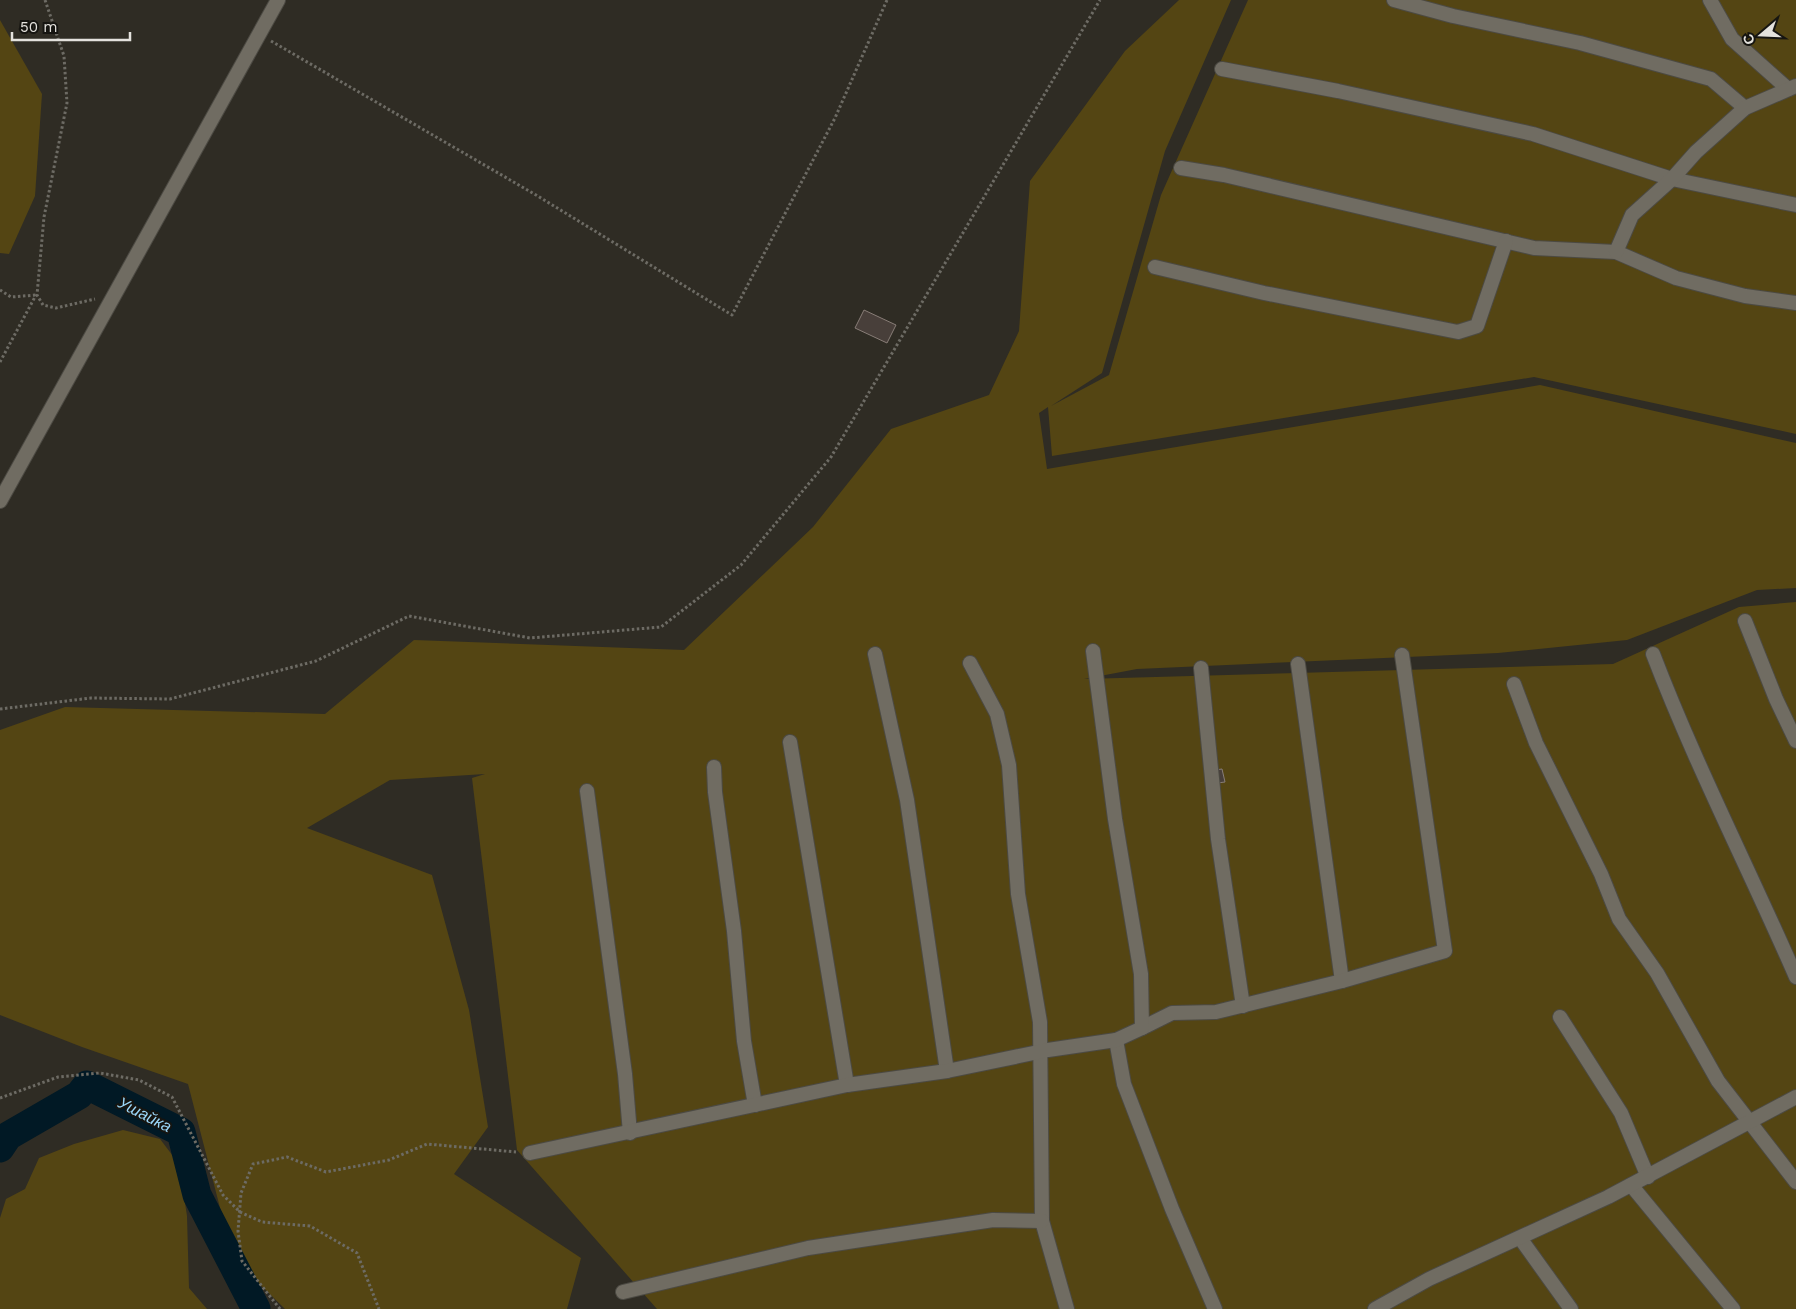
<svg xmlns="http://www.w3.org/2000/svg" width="1796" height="1309" viewBox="0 0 1796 1309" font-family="'Work Sans',sans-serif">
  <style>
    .green { fill: #544513 }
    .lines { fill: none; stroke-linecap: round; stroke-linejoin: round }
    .river { stroke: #011925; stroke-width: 29 }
    .building { fill: #483f3a; stroke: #887d77 }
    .street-casing { stroke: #4c4a43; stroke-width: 16 }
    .path { stroke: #6d6b64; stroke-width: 3; stroke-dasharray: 2.5 2.5; stroke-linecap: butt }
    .street { stroke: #706c62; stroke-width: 14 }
    .labels { text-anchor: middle; stroke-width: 4; stroke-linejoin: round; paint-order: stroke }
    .water-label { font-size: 16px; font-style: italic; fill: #9ad6f8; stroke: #161511 }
  </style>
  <rect width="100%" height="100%" fill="#2f2c24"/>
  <g class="green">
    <polygon points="1179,0 1231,0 1165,151 1102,373 1051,406 1109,375 1161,195 1248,0 1796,0 1796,434 1534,377 1052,456 1048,407 1039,413 1047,469 1540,385 1796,443 1796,588 1757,590 1627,640 1498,653 1137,669 1084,679 1613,664 1739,607 1796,602 1796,1309 657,1309 517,1150 472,778 485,774 390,780 307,828 432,875 469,1010 488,1127 454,1174 581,1258 567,1309 285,1309 233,1258 188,1084 82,1047 0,1015 0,730 65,707 325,714 414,640 684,650 813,527 891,429 989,395 1019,331 1030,181 1125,51"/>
    <polygon points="0,20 42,94 35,196 9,254 0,253"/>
    <polygon points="123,1130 160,1139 179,1164 187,1216 189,1288 207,1309 0,1309 0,1218 6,1199 25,1189 39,1158 74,1144"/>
  </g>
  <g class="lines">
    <polyline class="river" points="0,1148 8,1136 79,1095 87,1085 181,1132 197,1195 256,1309"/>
  </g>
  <g class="building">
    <polygon points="864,310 896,325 887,343 855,328"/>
    <polygon points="1222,769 1225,782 1217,783 1215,770"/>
  </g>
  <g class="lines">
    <g class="street-casing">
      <g id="street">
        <polyline points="1394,0 1453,16 1580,43 1711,79 1745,108"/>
        <polyline points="1710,0 1732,39 1788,89"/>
        <polyline points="1222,69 1338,91 1533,134 1672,179 1796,205"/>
        <polyline points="1181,168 1224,175 1534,248 1616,252 1676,278 1745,296 1796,303"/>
        <polyline points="1616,252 1632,215 1672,179 1696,152 1745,108 1796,86"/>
        <polyline points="1155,267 1264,293 1458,332 1477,326 1506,241"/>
        <polyline points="0,501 278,0"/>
        <polyline points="1745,621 1776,699 1796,741"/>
        <polyline points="875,654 907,800 947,1071"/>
        <path d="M 1653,654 C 1695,764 1749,869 1796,977"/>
        <polyline points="970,663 997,714 1009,765 1018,894 1040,1022 1042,1221 1067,1309"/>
        <polyline points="1298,664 1342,981"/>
        <polyline points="1201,668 1218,839 1243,1006"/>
        <polyline points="1514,684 1536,743 1601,874 1619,919 1657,973 1718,1081 1796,1182"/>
        <polyline points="790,742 847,1085"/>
        <polyline points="714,767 715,792 734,931 744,1041 755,1105"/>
        <polyline points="587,791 625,1074 630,1133"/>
        <polyline points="1560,1017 1621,1113 1648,1177"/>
        <polyline points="1142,1028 1172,1013 1216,1012 1342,981 1445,951 1402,655"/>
        <polyline points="1116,1040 1124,1084 1172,1209 1215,1309"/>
        <polyline points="530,1153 847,1085 947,1071 1048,1050 1116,1040 1142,1028 1141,974 1115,819 1093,651"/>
        <polyline points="1631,1185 1733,1309"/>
        <polyline points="1520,1238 1571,1309"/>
        <polyline points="623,1292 808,1248 993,1220 1042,1221"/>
        <polyline points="1375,1309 1429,1279 1608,1197 1796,1097"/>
      </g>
    </g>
    <g class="path">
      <polyline points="45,0 64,56 67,103 44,217 37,295 43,305 56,308 95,299"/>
      <polyline points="271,41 536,195 732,315 835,118 887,0"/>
      <polyline points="0,290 11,297 36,295"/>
      <polyline points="0,362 36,295"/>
      <polyline points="0,709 91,698 170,699 316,661 409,616 530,638 661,627 741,565 831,457 1100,0"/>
      <polyline points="0,1098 58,1077 100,1073 139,1080 172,1097 223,1195 240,1212 262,1222 310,1226 357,1253 379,1309"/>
      <polyline points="280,1309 242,1261 238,1231 241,1193 253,1164 287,1157 326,1172 389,1160 427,1144 516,1152"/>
    </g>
    <use href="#street" class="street"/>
  </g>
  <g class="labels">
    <g class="water-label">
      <text transform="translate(145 1114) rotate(27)" y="6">Ушайка</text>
    </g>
  </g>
  <g transform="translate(1761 35) rotate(251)" stroke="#161511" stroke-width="4" paint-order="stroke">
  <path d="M0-4L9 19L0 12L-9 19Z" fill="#e4e2dd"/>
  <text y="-8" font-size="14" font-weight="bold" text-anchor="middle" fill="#e4e2dd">С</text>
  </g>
  <path d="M12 32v8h118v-8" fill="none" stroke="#e4e2dd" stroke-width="2.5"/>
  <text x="20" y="32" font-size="15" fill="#e4e2dd" stroke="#161511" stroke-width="4" paint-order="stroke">50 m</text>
</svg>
